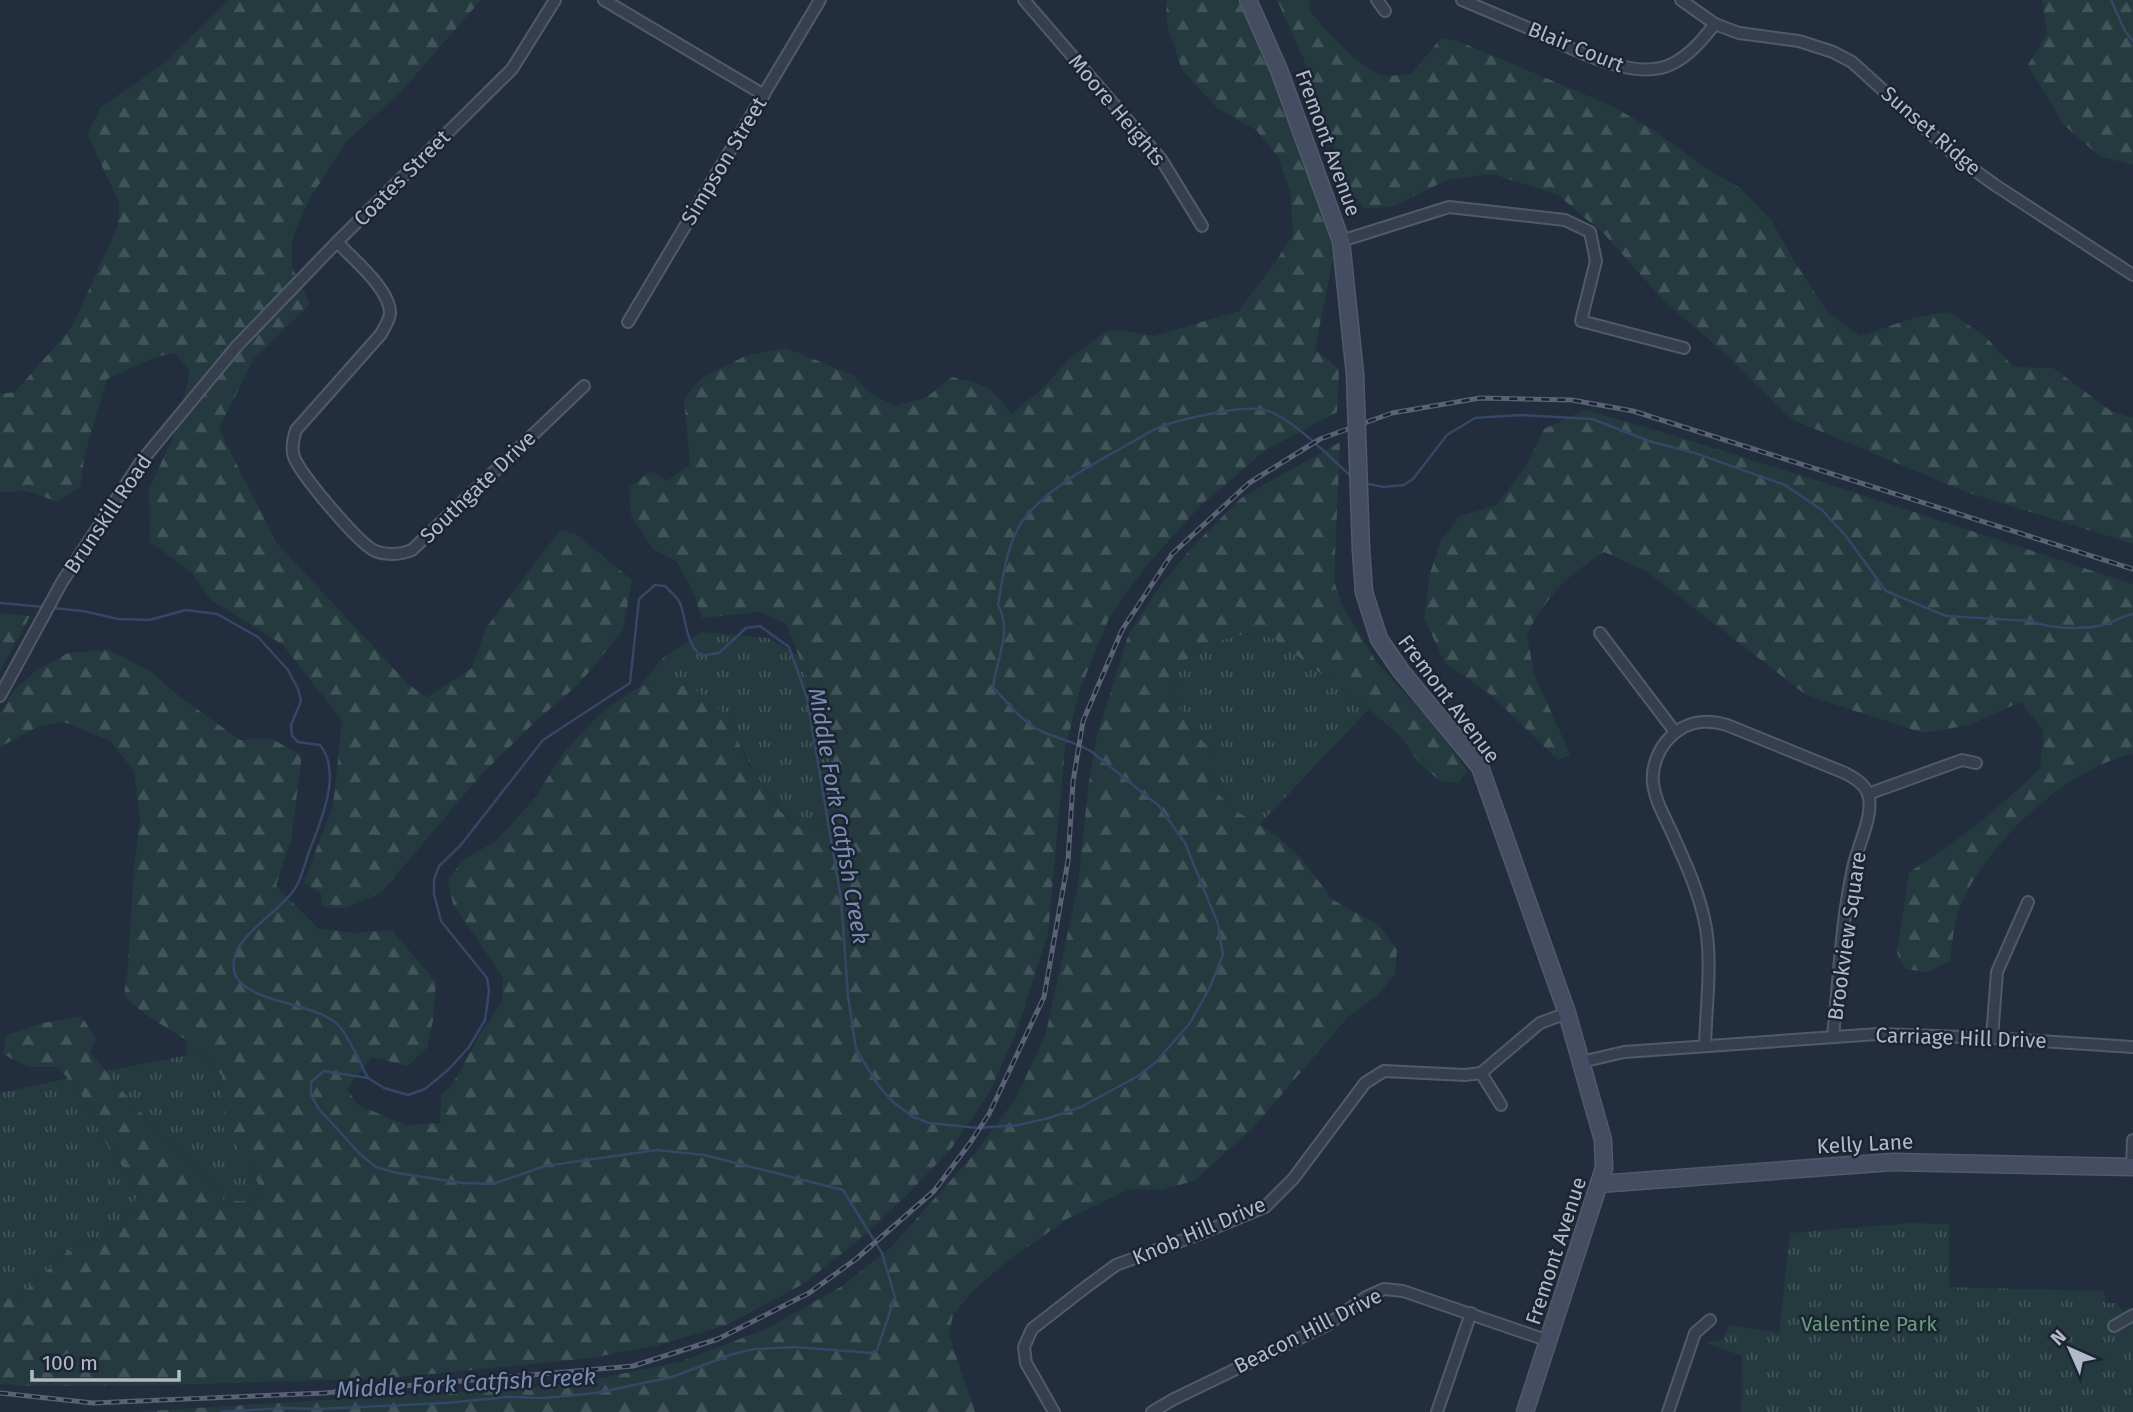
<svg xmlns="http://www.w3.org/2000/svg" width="2133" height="1412" viewBox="0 0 2133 1412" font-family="'Fira Sans',sans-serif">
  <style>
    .grass { fill: url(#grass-tufts) }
    .forest { fill: url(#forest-firs) }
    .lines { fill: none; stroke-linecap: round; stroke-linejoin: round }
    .stream { stroke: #354766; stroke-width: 2.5 }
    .street-casing { stroke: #525a69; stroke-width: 14 }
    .secondary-casing { stroke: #525a69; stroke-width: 19 }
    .street { stroke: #363f4e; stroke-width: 10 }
    .secondary { stroke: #444d61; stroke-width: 16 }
    .rail-casing { stroke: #586375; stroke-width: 5 }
    .rail { stroke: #1c2433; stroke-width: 2.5; stroke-dasharray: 8; stroke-linecap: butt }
    .secondary-bridge-casing { stroke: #525a69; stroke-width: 19; stroke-linecap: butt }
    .secondary-bridge { stroke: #444d61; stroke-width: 16 }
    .labels { text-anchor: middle; stroke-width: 5; stroke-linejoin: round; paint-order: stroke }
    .street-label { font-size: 21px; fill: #b2bac9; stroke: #1c2433 }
    .park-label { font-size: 21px; fill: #689b77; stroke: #1c2433 }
    .water-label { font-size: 23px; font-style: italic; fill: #798eb2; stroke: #1c2433 }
  </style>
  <defs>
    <pattern id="grass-tufts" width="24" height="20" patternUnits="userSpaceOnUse" patternTransform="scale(1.75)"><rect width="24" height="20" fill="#243a3f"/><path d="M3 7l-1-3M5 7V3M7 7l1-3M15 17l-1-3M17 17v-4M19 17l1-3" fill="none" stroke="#415459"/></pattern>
    <pattern id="forest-firs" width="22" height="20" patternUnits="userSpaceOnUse" patternTransform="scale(1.75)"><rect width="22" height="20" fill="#243a3f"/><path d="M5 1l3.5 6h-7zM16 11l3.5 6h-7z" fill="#415459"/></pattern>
  </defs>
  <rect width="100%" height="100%" fill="#222d3e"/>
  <g class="grass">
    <path d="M 702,632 L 768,638 L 799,656 L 821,712 L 834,766 L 823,824 L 799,827 C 764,798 745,756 726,715 L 651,682 L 638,688 L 663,658 Z"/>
    <polygon points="1244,634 1273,638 1369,709 1259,825 1234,810 1213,787 1210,749 1189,727 1174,697 1180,664 1209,643"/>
    <polygon points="186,1039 201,1049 222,1076 223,1108 260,1188 249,1201 225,1201 203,1176 161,1137 106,1071 187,1055"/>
    <polygon points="69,1078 78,1087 106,1143 139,1190 130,1214 105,1235 69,1250 19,1297 0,1300 0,1093"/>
    <polygon points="1911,1223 1949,1224 1949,1287 2102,1291 2105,1295 2106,1303 2115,1303 2133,1320 2133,1412 1741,1412 1742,1356 1706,1343 1723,1339 1729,1325 1779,1333 1790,1233"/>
  </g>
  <g class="forest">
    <polygon points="229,0 481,0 400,93 347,141 310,198 292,239 292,267 310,304 253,360 219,429 276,542 409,685 427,697 472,668 486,628 560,530 576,534 632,580 623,630 579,684 537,720 481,775 381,893 346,908 321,907 322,895 304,882 333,805 342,721 283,645 211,600 192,573 150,542 149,489 175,433 190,371 175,353 156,357 107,379 84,457 81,486 58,502 27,491 0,492 0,394 15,392 72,327 118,225 119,202 87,134 101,107 163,64"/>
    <path d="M 1166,0 L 1237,0 L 1253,29 L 1307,159 L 1330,234 L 1333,259 L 1315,349 L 1339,369 L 1337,412 L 1266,450 L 1202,504 L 1145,567 L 1109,618 L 1080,690 L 1065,749 L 1048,934 L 1015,1036 L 989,1093 L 951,1149 L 907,1195 L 858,1241 L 803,1284 L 729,1324 L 656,1346 L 584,1359 L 390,1378 L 131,1386 L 22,1386 L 0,1384 L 0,1300 L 19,1297 L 69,1250 L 105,1235 L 130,1214 L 139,1190 L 106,1143 L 78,1087 L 56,1067 L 28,1067 L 3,1054 L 6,1035 L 43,1023 L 81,1016 L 96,1038 L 90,1052 L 161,1137 L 203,1176 L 224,1201 L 249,1201 L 260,1188 L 251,1168 L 233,1141 L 223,1108 L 222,1076 L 201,1049 L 146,1015 L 124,996 L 128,967 L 134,865 L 140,820 L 134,771 L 110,741 L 64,722 L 39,726 L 0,747 L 0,713 L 14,690 L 38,669 L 68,653 L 109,650 L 152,672 L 176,694 L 240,740 L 270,738 L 302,755 L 291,840 L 276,886 L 318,928 L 352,933 L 392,930 L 436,982 L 433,1020 L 427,1048 L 408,1066 L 372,1057 L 347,1089 L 358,1105 L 406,1125 L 440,1123 L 441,1095 L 452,1085 L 480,1034 L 502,1002 L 503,978 L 453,904 L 448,880 L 462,861 L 497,840 L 534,799 L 564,752 L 599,715 L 630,692 L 651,682 L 692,687 L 726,715 L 748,763 L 780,811 L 799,827 L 823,824 L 834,766 L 821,712 L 786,624 L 761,612 L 702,618 L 694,594 L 677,562 L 653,549 L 631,515 L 629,487 L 651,471 L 667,481 L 690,465 L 684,399 L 700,379 L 745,356 L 786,348 L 853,375 L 870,393 L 895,406 L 927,397 L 952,377 C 985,384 992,386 1011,414 L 1041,390 L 1069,359 L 1105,332 L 1121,330 L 1154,336 L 1239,311 L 1278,258 L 1293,234 L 1290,191 L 1278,157 L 1256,130 L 1217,108 L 1182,70 L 1167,25 Z"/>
    <path d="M 1277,0 L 1311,0 L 1309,10 C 1323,27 1361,71 1383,75 C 1391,77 1403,74 1411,74 L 1441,38 L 1458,41 L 1612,106 L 1655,131 L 1707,169 L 1740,188 L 1772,221 L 1794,261 L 1827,311 L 1860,336 L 1916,317 L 1949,312 L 1986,337 L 2013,367 L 2053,368 L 2111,411 L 2133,418 L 2133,544 L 1966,492 L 1791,419 L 1719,348 L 1666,303 L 1605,235 L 1558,195 L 1492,174 L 1447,180 L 1394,206 L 1365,209 L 1349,190 L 1304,60 Z"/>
    <polygon points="2042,0 2133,0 2133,165 2099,156 2063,124 2028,65 2047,33"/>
    <path d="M 1585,410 C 1770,462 1951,525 2133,584 L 2133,754 C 2067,767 1979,849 1958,913 C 1953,928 1952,946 1950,961 L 1928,972 L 1905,969 L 1897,953 L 1909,872 C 1957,842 2000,808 2040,768 L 2044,731 L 2020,702 L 1970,725 L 1923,733 L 1806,695 L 1646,571 L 1604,552 C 1564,578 1550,593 1527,634 L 1534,674 L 1570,754 L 1558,760 L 1491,695 L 1445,663 L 1424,618 L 1429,577 L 1440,542 L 1460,516 L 1497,505 L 1525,467 L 1544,429 Z"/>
    <polygon points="1340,442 1334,581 1343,607 1377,663 1436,727 1467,770 1459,783 1440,781 1419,763 1401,737 1365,706 1273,638 1244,634 1210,643 1180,664 1174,697 1189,727 1210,749 1213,788 1234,810 1276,835 1300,857 1333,900 1379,925 1397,949 1395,974 1378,995 1349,1016 1252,1129 1194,1181 1161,1190 1130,1189 1067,1219 1005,1263 973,1291 953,1315 949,1335 975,1412 132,1412 533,1387 597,1379 680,1362 766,1329 842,1286 893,1245 976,1152 1016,1098 1046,1033 1078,885 1088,789 1096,739 1129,633 1158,589 1192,547 1241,498"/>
    <polygon points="0,613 30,616 0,671"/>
  </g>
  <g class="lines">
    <g class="stream">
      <polyline points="2111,0 2125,31 2133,41"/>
      <path d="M 1364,483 L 1383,487 L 1404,485 L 1413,479 L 1447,435 L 1475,418 L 1520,415 L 1592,419 L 1652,442 L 1695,453 L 1785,485 L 1822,510 L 1845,535 L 1886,591 L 1946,616 L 2031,621 C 2050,629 2087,630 2106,624 C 2116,621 2122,616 2133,614"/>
      <polyline points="0,603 45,607"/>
      <path d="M 52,608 L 83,611 L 118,619 L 149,620 L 186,610 L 217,614 L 258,637 L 288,670 L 298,689 L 301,701 L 291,725 L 292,736 L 298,742 L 320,745 C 343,774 320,822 309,852 C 305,863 302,877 296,887 C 280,914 228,937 234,970 C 240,1004 317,1001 339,1026 C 351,1040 359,1062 368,1078"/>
      <path d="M 222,1412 L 284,1408 L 318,1409 L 446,1403 L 508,1397 L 544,1398 L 596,1393 L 672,1377 L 733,1354 L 755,1349 L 794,1347 L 872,1353 L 877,1350 L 895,1297 L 882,1253 L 843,1190 L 704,1155 L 657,1150 L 545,1166 L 493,1184 L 463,1183 L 397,1173 L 376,1167 L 360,1154 L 318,1108 L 311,1095 L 311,1082 L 324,1071 L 368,1078 L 384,1088 L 408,1095 L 425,1089 L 448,1070 L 469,1047 L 485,1020 L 489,991 L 487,978 L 441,921 L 434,894 L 434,880 L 439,866 L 460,846 L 543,740 L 630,683 L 639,599 L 655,585 L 665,586 C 670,591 677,597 680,603 C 687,622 685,642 701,656 L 719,653 L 746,628 L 760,626 L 789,647 L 807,698 L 841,899 L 848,996 L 856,1049 L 878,1085 L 893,1102 L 913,1117 L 929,1123 L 978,1128 L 1018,1125 L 1049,1118 L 1081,1107 L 1138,1076 L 1155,1063 L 1190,1023 L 1209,989 L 1223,955 L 1218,924 L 1185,843 L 1158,805 L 1092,752 C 1076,742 1058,739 1041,731 C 1021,721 1008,703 993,687 C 996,660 1013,631 998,605 C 1003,577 1007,538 1027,515 C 1054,484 1092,465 1127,445 C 1139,439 1152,429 1165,425 C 1186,418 1243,405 1264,410 C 1290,415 1331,459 1352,477"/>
    </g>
    <g class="street-casing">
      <g id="street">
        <polyline points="604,0 764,95"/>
        <polyline points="1024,0 1161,159 1202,226"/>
        <polyline points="1377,0 1385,11"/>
        <path d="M 1462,0 C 1483,9 1505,18 1526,27 C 1563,44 1632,84 1672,64 C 1690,55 1702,40 1715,24"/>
        <polyline points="1681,0 1715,24 1739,33 1799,41 1833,52 1852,62 1959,159 1995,185 2133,275"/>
        <polyline points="1341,241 1449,207 1565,220 1590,232 1596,261 1581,321 1684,348"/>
        <path d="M 337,242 C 353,259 391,290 390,314 C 389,321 384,328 381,334 L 296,430 C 293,439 291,448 294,457 C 301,475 358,543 375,551 C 388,556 399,555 412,550 L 584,386"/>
        <polyline points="628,322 820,0"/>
        <polyline points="1600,633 1675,732"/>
        <polyline points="0,696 62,582 140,463 237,346 337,242 512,69 555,0"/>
        <polyline points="1868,794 1962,760 1976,763"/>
        <polyline points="1992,1038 1997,972 2028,902"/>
        <path d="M 1705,1046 C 1706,1007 1712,966 1706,928 C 1700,894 1686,864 1672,833 C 1665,817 1655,801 1653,783 C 1651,764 1661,743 1676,732 C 1692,720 1708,720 1727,725 L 1845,773 C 1854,778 1865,784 1868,794 C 1875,814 1857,847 1853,868 C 1841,923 1839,981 1833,1036"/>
        <polyline points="1581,1062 1624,1052 1878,1034 1992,1038 2133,1047"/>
        <polyline points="1481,1073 1501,1105"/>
        <polyline points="2132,1167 2133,1140"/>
        <polyline points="2114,1326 2133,1315"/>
        <polyline points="1054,1412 1026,1363 1024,1347 1032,1329 1086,1287 1116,1265 1197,1235 1265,1207 1293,1179 1365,1083 1384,1071 1465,1075 1481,1073 1540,1023 1567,1013"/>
        <polyline points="1152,1412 1172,1400 1327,1325 1366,1297 1384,1289 1403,1291 1549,1341"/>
        <polyline points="1437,1412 1471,1313"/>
        <polyline points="1668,1412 1695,1333 1710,1320"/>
      </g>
    </g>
    <g class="secondary-casing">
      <g id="secondary">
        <polyline points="1248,0 1279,70 1341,241 1355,374"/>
        <polyline points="1361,550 1364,592 1379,639 1401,671 1480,767 1567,1013 1603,1140 1604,1168 1525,1412"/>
        <polyline points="1599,1184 1892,1162 2133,1167"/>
      </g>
    </g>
    <use href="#street" class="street"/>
    <use href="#secondary" class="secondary"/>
    <g class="rail-casing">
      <polyline id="rail" points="0,1393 93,1403 324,1393 633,1366 718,1339 809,1293 856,1259 934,1191 970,1143 989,1114 1044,997 1068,861 1073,782 1083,721 1122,630 1172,554 1249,483 1320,439 1392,413 1480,398 1572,400 1633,411 2133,569"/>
    </g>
    <use href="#rail" class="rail"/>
    <g class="secondary-bridge-casing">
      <polyline id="secondary-bridge" points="1355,374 1361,550"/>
    </g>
    <use href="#secondary-bridge" class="secondary-bridge"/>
  </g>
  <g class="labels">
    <g class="street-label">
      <text transform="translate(1576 47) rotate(22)" y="7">Blair Court</text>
      <text transform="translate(1117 110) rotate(50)" y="7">Moore Heights</text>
      <text transform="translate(1931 131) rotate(41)" y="7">Sunset Ridge</text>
      <text transform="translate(1328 143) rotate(70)" y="7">Fremont Avenue</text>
      <text transform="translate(724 161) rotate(-59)" y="7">Simpson Street</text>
      <text transform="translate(402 178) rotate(-45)" y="7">Coates Street</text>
      <text transform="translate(478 487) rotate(-44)" y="7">Southgate Drive</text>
      <text transform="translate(108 514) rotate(-56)" y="7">Brunskill Road</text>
      <text transform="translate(1449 699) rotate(53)" y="7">Fremont Avenue</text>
      <text transform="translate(1847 936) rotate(-82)" y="7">Brookview Square</text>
      <text transform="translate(1961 1038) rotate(2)" y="7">Carriage Hill Drive</text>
      <text transform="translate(1865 1144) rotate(-3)" y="7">Kelly Lane</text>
      <text transform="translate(1199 1231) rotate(-23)" y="7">Knob Hill Drive</text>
      <text transform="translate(1556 1251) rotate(-72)" y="7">Fremont Avenue</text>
      <text transform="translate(1308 1331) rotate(-27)" y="7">Beacon Hill Drive</text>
    </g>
    <g class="park-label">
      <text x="1869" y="1331">Valentine Park</text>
    </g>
    <g class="water-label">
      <text transform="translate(839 816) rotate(80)" y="8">Middle Fork Catfish Creek</text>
      <text transform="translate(466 1383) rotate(-3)" y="8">Middle Fork Catfish Creek</text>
    </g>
  </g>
  <g transform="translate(2070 1349) rotate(315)" stroke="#1c2433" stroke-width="5" paint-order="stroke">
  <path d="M0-5L12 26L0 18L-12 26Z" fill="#b2bac9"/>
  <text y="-10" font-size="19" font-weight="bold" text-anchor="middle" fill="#b2bac9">N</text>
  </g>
  <path d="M32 1370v10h147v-10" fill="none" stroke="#b2bac9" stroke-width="3.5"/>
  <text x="42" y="1370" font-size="21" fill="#b2bac9" stroke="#1c2433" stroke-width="5" paint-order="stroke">100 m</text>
</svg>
